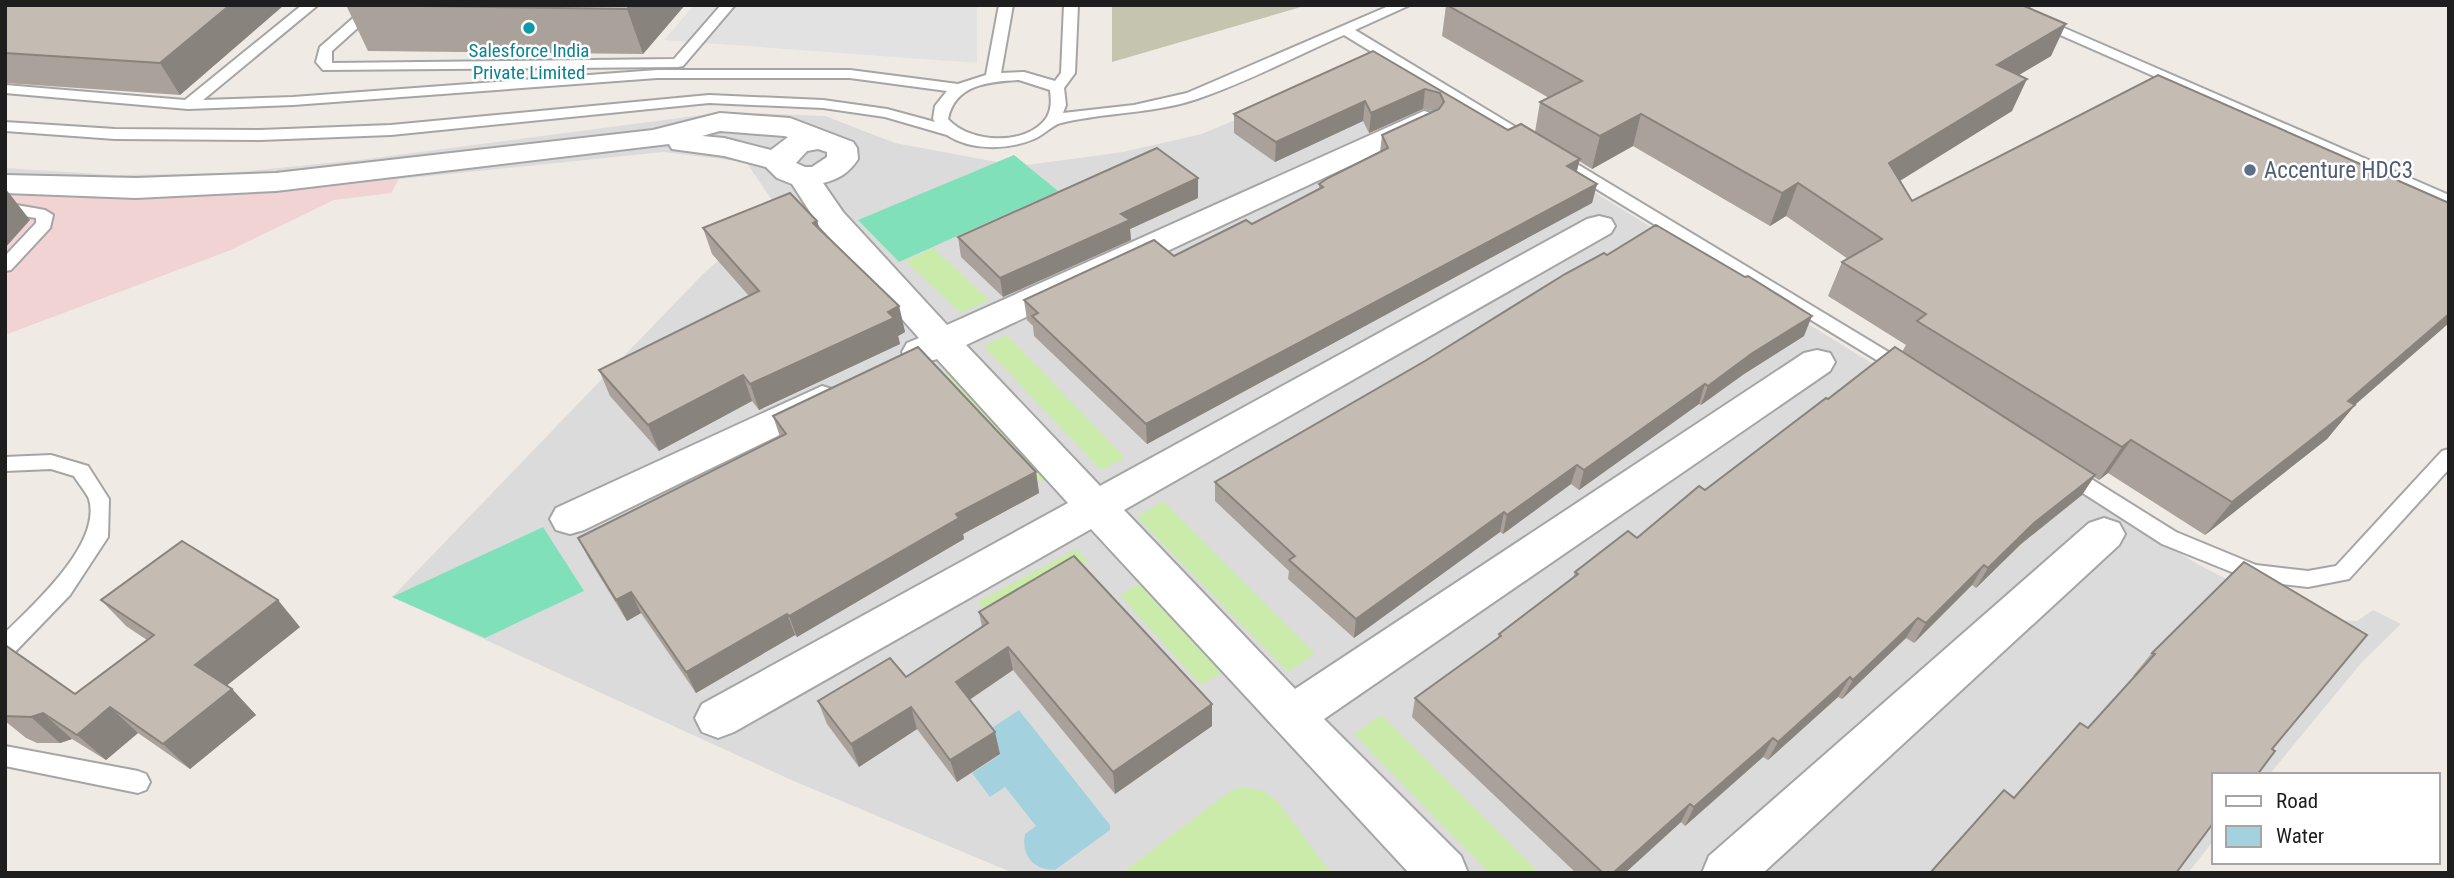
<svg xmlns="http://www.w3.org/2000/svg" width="2454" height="878" viewBox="0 0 2454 878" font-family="'Roboto Condensed',sans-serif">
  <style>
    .residential { fill: #dcdbdb }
    .commercial { fill: #f1d3d3 }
    .construction { fill: #c4c4af }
    .grass { fill: #caeba9 }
    .pitch { fill: #80e0ba }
    .parking { fill: #e2e2e2 }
    .water { fill: #a3d2de }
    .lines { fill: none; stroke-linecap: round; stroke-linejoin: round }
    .lane-casing { stroke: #a5a5a5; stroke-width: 4 }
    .street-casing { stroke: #a5a5a5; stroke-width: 4 }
    .lane { fill: #fff; fill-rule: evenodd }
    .street { fill: #fff; fill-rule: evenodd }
    .wall { fill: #a9a19a }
    .shaded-wall { fill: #89837d }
    .building { fill: #c4bbb3; stroke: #89837d; stroke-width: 2 }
    .culture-dot { fill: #0f9aa8; stroke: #fff; stroke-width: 2.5 }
    .service-dot { fill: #5c6f8a; stroke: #fff; stroke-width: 2.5 }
    .labels { text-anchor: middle; stroke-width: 5; stroke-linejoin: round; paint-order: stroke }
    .far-culture-label { font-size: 19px; fill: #0d838f; stroke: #fff }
    .service-label { font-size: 23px; fill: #4e5e75; stroke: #fff; text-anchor: start }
  </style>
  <rect width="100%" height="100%" fill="#efebe4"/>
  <polygon class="residential" points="1346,73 1403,74 2199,565 2278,605 2333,620 2357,621 2373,610 2401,624 2362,662 2269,775 2214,775 2214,840 2188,873 1013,873 789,779 392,597 703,274 718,261 787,222 746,162 663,152 352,184 149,195 5,192 5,168 114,175 230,173 367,159 725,112 825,116 895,143 997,162 1014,155 1027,165 1123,152 1202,134"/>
  <polygon class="commercial" points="399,179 391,193 334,200 231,250 5,335 5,192 149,195 352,184"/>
  <polygon class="construction" points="1112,5 1308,5 1112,62"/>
  <g class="grass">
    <polygon points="933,248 989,300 961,313 906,261"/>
    <polygon points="1007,335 1125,458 1101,470 984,346"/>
    <polygon points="954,370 1056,474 1041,482 940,377"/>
    <polygon points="1163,501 1315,654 1288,672 1137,517"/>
    <polygon points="1076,549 1088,562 989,616 978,602"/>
    <polygon points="1139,584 1221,673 1201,685 1120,595"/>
    <polygon points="1381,715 1539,873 1489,873 1354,734"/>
    <polygon points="1242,787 1264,791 1277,801 1331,873 1122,873 1230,791"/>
  </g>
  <g class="pitch">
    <polygon points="1014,155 1058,191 899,262 858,220"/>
    <polygon points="543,527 584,591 485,638 392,597"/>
  </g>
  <polygon class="parking" points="694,5 977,5 977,63 664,40"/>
  <path class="water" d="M 1019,710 L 1110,825 L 1110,830 L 1055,870 C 1033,870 1021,855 1025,834 L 1036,826 L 1005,787 L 990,797 L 972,773 L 1000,755 L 984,733 Z"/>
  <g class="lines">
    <g class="lane-casing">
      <g id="lane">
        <path d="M 302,5 L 318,5 L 203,100 L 293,97 L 657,70 L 850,70 L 958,84 L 986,75 L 999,5 L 1013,5 L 1001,73 L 1024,72 L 1055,81 L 1061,73 L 1064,5 L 1078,5 L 1075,73 L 1064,88 L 1066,105 L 1063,113 L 1134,105 L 1187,93 L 1391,5 L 1410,5 L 1355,30 L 1910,365 L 1913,369 L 1910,373 L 1898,373 L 1344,35 C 1296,56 1247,82 1197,99 C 1153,114 1106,112 1061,123 C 1052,125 1044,135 1034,139 C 1008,150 971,151 947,135 L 885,117 L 823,108 L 709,103 L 391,135 L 260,140 L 115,139 L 5,131 L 5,122 L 115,129 L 260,130 L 391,125 L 709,95 L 823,100 L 887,109 L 935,122 L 933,119 L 935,106 L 947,91 L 850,78 L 657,78 L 293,105 L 188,109 L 5,93 L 5,85 L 185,100 ZM 1019,80 L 1050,90 C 1051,99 1052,108 1047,117 C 1027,147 969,143 948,119 C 955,84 989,82 1019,80 Z"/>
        <polygon points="368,5 383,5 332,51 332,63 674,59 721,5 735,5 683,66 678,67 323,70 316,62 320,47"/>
        <polygon points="1992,5 2011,5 2449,195 2449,206"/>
        <polygon points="5,203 45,210 53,215 50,228 11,270 5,271 5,256 36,223 36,218 5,213"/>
        <polygon points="2449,449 2449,469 2349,579 2308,587 2254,581 2162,544 2058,477 2055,472 2058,467 2065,465 2072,467 2176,532 2256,565 2308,571 2336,566 2442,451"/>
        <path d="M 51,455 L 88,466 L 109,499 L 108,537 L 70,595 L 13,654 L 5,657 L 5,633 C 34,604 102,544 89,499 C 86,492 78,483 74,476 L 51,469 L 5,471 L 5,457 Z"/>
        <polygon points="5,746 138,771 146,774 150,782 146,790 138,793 5,766"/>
      </g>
    </g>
    <g class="street-casing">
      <g id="street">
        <path d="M 1424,111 L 1435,114 L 1439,120 L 1435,126 L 966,345 L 1100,486 L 1587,219 L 1599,216 L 1611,219 L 1615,226 L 1611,233 L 1124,510 L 1295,689 L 1804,353 L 1817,350 L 1830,353 L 1835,362 L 1830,371 L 1324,719 L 1461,856 L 1468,873 L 1409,873 L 1091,529 L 734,732 L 718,738 L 702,732 L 695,718 L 702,704 L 1068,503 L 937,359 L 920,364 L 907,361 L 902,352 L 907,343 L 919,338 L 819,226 L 792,184 L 777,178 L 766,167 L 724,156 L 672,149 L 669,144 L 276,191 L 136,198 L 5,193 L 5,175 L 136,178 L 276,173 L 653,130 L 720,113 L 790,118 L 853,142 L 857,148 L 858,159 C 849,173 839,179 823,183 L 843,212 L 947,325 ZM 720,131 L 784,136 L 788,137 L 771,150 L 724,138 L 702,136 ZM 818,149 L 827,152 L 827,157 L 812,167 L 805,167 L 796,163 L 807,151 Z"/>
        <polygon points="822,386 835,390 841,399 835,408 584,530 570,534 556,530 550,519 556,508"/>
        <polygon points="2104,518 2119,523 2125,534 2119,545 1763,873 1702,873 1709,856 2089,523"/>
      </g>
    </g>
    <use href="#lane" class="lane"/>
    <use href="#street" class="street"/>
  </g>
  <g class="wall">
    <polygon points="5,5 284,5 180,95 5,83"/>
    <polygon points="346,5 685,5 643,54 368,51"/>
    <polygon points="1446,5 2022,5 2051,56 2019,75 2012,111 1900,181 1912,201 2449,203 2449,323 2355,405 2327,439 2205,535 2108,473 2099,480 2094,477 2082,495 2021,544 1976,588 1972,585 1914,643 1906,638 1842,699 1838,697 1768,760 1763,757 1685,826 1681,822 1625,873 1576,873 1412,717 1415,698 1498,638 1499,634 1573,578 1575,572 1637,538 1705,490 1828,399 1902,352 1906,345 1828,296 1842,262 1848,259 1786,216 1770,226 1633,146 1592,169 1579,161 1577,171 1597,184 1592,203 1147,444 1034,336 1033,326 1027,320 1024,300 1174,256 1252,224 1319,189 1319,184 1380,152 1382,135 1433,111 1423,109 1369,133 1363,121 1275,162 1234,133 1234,114 1373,51 1508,130 1535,132 1540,102 1549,98 1442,36"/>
    <polygon points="1198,198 1130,229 1131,240 1003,297 961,257 958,237"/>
    <polygon points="817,221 820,230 899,306 905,332 898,336 900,344 759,410 752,401 659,451 610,396 599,370 749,296 712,254 703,228"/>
    <polygon points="1607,255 1804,336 1744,374 1701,405 1699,404 1579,490 1571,484 1503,534 1500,532 1354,638 1288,579 1289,571 1215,501 1215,482"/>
    <polygon points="773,416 1036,472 1039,493 963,534 964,539 797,637 795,635 696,693 641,613 627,621 589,559 578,538 780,437"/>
    <polygon points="101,600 300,627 227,685 232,689 256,715 190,769 138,733 106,760 72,739 60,743 37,743 26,738 5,721 5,645 75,694 147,640 126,626"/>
    <polygon points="979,612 1212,704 1212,726 1115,794 1013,670 970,699 1000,754 957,782 917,729 859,767 827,724 818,701 906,677 982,627"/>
    <polygon points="2367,635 2014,798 2088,728 2135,677 2133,676 2152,653"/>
  </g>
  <g class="shaded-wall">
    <polygon points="230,5 284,5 180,95 160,63"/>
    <polygon points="631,5 685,5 643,54 627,9"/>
    <polygon points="2066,24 2051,56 1982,97 1997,65"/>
    <polygon points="2027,79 2012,111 1875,196 1889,163"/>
    <polygon points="1425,89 1423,109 1369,133 1371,113"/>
    <polygon points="1365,101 1363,121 1275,162 1276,142"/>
    <polygon points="1641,114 1633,146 1592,169 1600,136"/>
    <polygon points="1580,159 1575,178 1567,166"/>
    <polygon points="1198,178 1198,198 1130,229 1131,240 1003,297 1000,278 1121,214"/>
    <polygon points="1798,183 1786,216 1770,226 1782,193"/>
    <polygon points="1597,184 1592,203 1147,444 1146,424"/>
    <polygon points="5,188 30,220 5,248"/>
    <polygon points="817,221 824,246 813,223"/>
    <polygon points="899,306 905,332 898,336 900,344 759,410 750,384"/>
    <polygon points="2449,314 2449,323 2351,408 2355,405 2327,439 2205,535 2232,502"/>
    <polygon points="1812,316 1804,336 1744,374 1701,405 1708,386 1751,354"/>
    <polygon points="743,375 752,401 659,451 648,425"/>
    <polygon points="1705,384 1699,404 1579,490 1584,470"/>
    <polygon points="2131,440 2108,473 2099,480 2122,447"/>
    <polygon points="1577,465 1571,484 1503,534 1507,515"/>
    <polygon points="1036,472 1039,493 963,534 964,539 797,637 789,616 956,514"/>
    <polygon points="2095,475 2082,495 2021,544 1976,588 1988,568 2034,523"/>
    <polygon points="1504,512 1500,532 1354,638 1356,619"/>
    <polygon points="1984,565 1972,585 1914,643 1926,623"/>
    <polygon points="631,592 641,613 627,621 616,600"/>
    <polygon points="278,600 300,627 220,691 195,665"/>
    <polygon points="787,614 795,635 696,693 686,672"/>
    <polygon points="1918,618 1906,638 1842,699 1853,680"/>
    <polygon points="1008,647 1013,670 962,705 956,682"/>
    <polygon points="1850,677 1838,697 1768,760 1778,742"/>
    <polygon points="232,689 256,715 190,769 163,744"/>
    <polygon points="1212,704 1212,726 1115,794 1113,772"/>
    <polygon points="110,707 138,733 106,760 77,735"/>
    <polygon points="911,707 917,729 859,767 851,744"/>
    <polygon points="43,713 72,739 60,743 31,717"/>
    <polygon points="995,732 1000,754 957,782 950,760"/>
    <polygon points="1773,738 1763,757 1685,826 1694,807"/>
    <polygon points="1690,804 1681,822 1625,873 1613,873"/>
  </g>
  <g class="building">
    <polygon points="5,5 230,5 160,63 5,53"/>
    <polygon points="346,5 631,5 627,9"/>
    <polygon points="1447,5 2022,5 2066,24 1997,65 2027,79 1889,163 1912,201 2158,75 2449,203 2449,314 2348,401 2355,405 2232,502 2131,440 2122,447 1917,321 1926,314 1842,262 1882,239 1798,183 1782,193 1641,114 1600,136 1540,102 1582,81"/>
    <polygon points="1373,51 1508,130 1521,124 1580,159 1567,166 1597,184 1146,424 1032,316 1038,313 1024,300 1154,240 1174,256 1246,220 1252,224 1323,187 1319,184 1328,178 1388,148 1382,135 1439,109 1444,102 1440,93 1425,89 1371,113 1365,101 1276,142 1234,114"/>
    <polygon points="1157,148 1198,178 1121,214 1130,220 1000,278 958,237"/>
    <polygon points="790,193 817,221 813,223 899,306 888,312 894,318 750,384 743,375 648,425 599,370 759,291 703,228"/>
    <polygon points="1656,225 1745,277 1748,276 1812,316 1751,354 1708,386 1705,384 1584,470 1577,465 1507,515 1504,512 1356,619 1289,560 1295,556 1215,482 1425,361 1565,274 1604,253 1607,255"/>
    <polygon points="918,347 1036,472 956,514 959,518 789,616 787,614 686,672 631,592 616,600 578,538 786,434 773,416"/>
    <polygon points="1895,347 2095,475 2034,523 1988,568 1984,565 1926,623 1918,618 1853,680 1850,677 1778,742 1773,738 1694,807 1690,804 1613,873 1603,873 1415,698 1501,636 1499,634 1578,574 1575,572 1628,531 1637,538 1699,486 1705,490 1826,398 1828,399"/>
    <polygon points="182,541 278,600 195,665 232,689 163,744 110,707 77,735 43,713 31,717 5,716 5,645 75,694 154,635 101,600"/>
    <polygon points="1074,556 1212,704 1113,772 1008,647 956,682 995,732 950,760 911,707 851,744 818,701 890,658 906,677 988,623 979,612"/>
    <polygon points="2244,562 2367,635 2272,749 2275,751 2257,775 2214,775 2214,822 2176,873 1930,873 2004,790 2014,798 2080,723 2088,728 2155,654 2152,653"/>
  </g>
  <circle class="culture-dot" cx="529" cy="28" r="7"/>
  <circle class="service-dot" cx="2250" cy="170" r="7"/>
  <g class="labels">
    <g class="far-culture-label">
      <text x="529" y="57">Salesforce India<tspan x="529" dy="22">Private Limited</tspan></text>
    </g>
    <g class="service-label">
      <text x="2264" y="178">Accenture HDC3</text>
    </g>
  </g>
  <rect width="2454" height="878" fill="none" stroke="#1e1e1e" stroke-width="14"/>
  <rect x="2212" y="773" width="228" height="91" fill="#ffffff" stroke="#a5a5a5" stroke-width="2"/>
  <rect x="2226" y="796" width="35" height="10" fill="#ffffff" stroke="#a5a5a5" stroke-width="2"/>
  <text x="2276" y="808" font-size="21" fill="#1e1e1e">Road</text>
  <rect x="2226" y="826" width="35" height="21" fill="#a3d2de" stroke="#a5a5a5" stroke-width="2"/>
  <text x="2276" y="843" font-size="21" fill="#1e1e1e">Water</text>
</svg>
